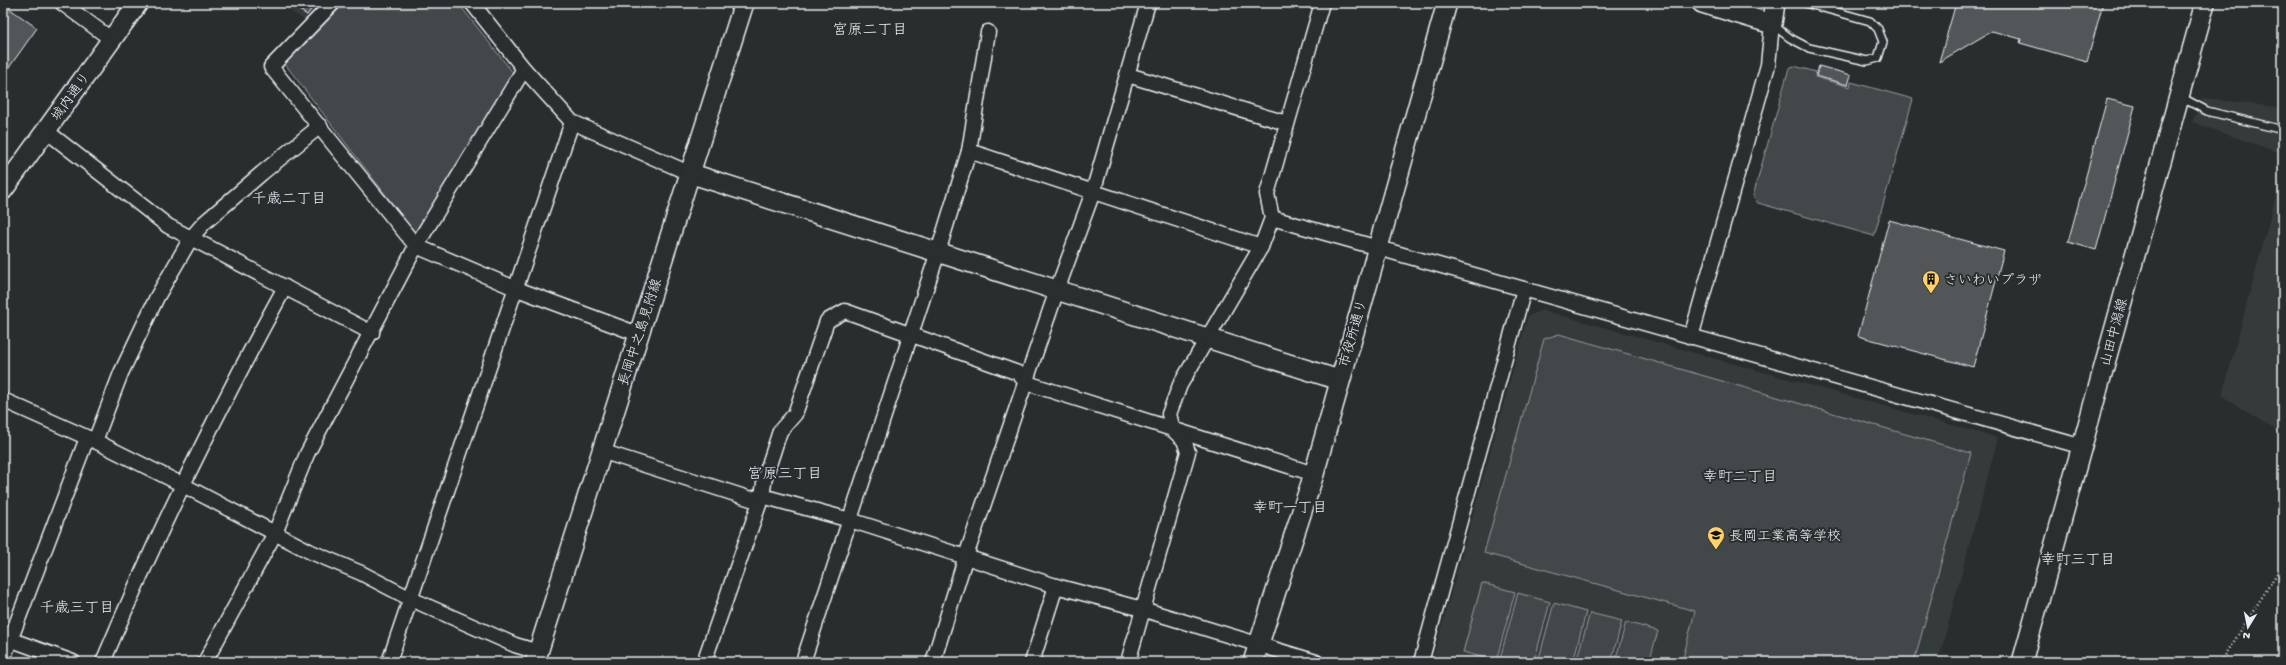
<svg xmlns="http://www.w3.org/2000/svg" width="2286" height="665" viewBox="0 0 2286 665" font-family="'Gochi Hand','Klee One',sans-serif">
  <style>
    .built { fill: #363a3b }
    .green { fill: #424648; stroke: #959ca0 }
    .building { fill: #535759; stroke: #e8f1f8 }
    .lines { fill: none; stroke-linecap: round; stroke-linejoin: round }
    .lane-casing { stroke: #e8f1f8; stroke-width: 10 }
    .street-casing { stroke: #e8f1f8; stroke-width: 17 }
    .secondary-casing { stroke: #e8f1f8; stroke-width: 22 }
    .path { stroke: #e8f1f8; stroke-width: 2.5; stroke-dasharray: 1 3; stroke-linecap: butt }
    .lane { stroke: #2a2d2e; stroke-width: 7 }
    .street { stroke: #2a2d2e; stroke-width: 14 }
    .secondary { stroke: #2a2d2e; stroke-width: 19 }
    .labels { text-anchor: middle; stroke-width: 4; stroke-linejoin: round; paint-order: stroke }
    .street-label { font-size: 14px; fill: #e8f1f8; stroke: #2a2d2e }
    .poi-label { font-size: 14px; fill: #e8f1f8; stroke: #2a2d2e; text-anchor: start }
    .neighbourhood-label { font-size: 15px; fill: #e8f1f8; stroke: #2a2d2e }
  </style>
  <rect width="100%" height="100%" fill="#2a2d2e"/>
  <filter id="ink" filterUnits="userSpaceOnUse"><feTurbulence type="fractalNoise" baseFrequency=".025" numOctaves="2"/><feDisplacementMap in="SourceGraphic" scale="8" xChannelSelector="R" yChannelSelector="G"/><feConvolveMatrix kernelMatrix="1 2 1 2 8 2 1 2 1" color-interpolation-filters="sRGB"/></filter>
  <g filter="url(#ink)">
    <g class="built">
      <polygon points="279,3 321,3 305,21"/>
      <polygon points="2204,98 2283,108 2283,154 2192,122"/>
      <polygon points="2283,169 2283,435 2222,396"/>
      <polygon points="1542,310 1998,438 1938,662 1432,662 1528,316"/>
    </g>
    <g class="green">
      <polygon points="345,3 458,3 514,74 415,233 285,64"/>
      <polygon points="1794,66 1816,72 1815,77 1850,87 1851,82 1913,99 1874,236 1758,203 1753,196 1789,68"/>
      <polygon points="1559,334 1971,453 1914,662 1682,662 1695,611 1484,553 1544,339"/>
      <polygon points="1482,583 1515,592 1496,661 1463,652"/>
      <polygon points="1518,593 1550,602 1534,662 1499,662"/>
      <polygon points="1554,603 1586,612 1573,662 1538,662"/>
      <polygon points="1590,613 1622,621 1611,662 1576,662"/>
      <polygon points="1626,622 1658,631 1649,662 1615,662"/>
    </g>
    <g class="building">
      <polygon points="288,3 316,3 307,15"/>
      <polygon points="1956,3 2103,3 2087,62 2020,43 2021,39 1992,31 1939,62"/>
      <polygon points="3,4 37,28 3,76"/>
      <polygon points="1819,66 1851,75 1848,85 1816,76"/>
      <polygon points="2107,99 2135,106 2096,250 2068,242"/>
      <polygon points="1889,220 2004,251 1973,367 1858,336"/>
    </g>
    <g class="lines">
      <g class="lane-casing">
        <g id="lane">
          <polyline points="1773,25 1790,38 1809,48 1867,61 1878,58 1883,42 1878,29 1870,21 1805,3"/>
          <polyline points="2181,97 2207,111 2283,130"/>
        </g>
      </g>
      <g class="street-casing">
        <g id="street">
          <polyline points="62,3 111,39"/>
          <polyline points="333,3 271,67 416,246 517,289 638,334"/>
          <polyline points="472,3 524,69 572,122 689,173"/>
          <polyline points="1128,75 1286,123"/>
          <polyline points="45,130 168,226 372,333"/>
          <polyline points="969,151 1261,247"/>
          <polyline points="1272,218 2083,447"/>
          <polyline points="1691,337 1768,65 1772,24"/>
          <polyline points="3,400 95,441 183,485 311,552 361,573 411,599 515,645 538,652"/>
          <polyline points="95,441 121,373 157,297 191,238 204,223 262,173 320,126"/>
          <polyline points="601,451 751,499 762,496 850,520 1056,586 1142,609 1316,662"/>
          <polyline points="9,639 73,662"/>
          <polyline points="3,659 87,438"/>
          <path d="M 103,662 C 157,533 218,409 285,287"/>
          <polyline points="205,662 275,533 307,454 416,246 524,69"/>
          <polyline points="389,662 572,122"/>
          <polyline points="704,662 762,496 765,477 780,431 795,414 827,321 845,311 1018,373 1027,383 1314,474"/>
          <polyline points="803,662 938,252 969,151 988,32"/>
          <polyline points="933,662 966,556 1057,290 1093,192 1148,3"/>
          <polyline points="1032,662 1056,586"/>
          <polyline points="1128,662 1188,452 1184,440 1173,430 1169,414 1180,385 1261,247 1272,218 1267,194 1322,3"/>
          <polyline points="1421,662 1524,289"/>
        </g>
      </g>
      <g class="secondary-casing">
        <g id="secondary">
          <polyline points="1702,3 1772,24 1775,3"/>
          <polyline points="689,173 1339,380"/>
          <polyline points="3,190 138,3"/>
          <polyline points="535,662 744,3"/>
          <polyline points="1253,662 1314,474 1447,3"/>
          <polyline points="2022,662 2205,3"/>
        </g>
      </g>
      <polyline class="path" points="2221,662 2283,564"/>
      <use href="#lane" class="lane"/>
      <use href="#street" class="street"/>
      <use href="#secondary" class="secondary"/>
    </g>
  </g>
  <defs>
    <g id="building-pin" transform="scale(0.9)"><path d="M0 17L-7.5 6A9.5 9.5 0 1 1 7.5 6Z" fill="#ffd166" stroke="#2a2d2e"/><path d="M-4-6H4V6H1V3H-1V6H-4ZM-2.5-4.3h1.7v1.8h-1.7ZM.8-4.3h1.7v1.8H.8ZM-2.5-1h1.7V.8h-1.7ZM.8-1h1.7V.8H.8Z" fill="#111"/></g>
    <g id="school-pin" transform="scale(0.9)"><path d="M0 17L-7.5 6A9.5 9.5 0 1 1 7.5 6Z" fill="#ffd166" stroke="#2a2d2e"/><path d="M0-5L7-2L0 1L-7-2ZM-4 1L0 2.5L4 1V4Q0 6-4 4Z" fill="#111"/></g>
  </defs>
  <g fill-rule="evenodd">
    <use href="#building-pin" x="1931" y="279"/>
    <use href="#school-pin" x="1716" y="535"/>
  </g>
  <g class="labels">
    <g class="street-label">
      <text transform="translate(70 96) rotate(-54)" y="5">城内通り</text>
      <text transform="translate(639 332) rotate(-72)" y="5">長岡中之島見附線</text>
      <text transform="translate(2113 332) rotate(-75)" y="5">山田中潟線</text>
      <text transform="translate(1352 333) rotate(-74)" y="5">市役所通り</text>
    </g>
    <g class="poi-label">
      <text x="1944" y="284">さいわいプラザ</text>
      <text x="1729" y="540">長岡工業高等学校</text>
    </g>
    <g class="neighbourhood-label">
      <text x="870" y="34">宮原二丁目</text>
      <text x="289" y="203">千歳二丁目</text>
      <text x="785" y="478">宮原三丁目</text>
      <text x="1740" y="481">幸町二丁目</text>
      <text x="1290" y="512">幸町一丁目</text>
      <text x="2078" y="564">幸町三丁目</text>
      <text x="77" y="612">千歳三丁目</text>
    </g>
  </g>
  <rect width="2286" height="665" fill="none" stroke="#2a2d2e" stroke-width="16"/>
  <rect x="8" y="8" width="2270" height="649" fill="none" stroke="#e8f1f8" stroke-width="1.5" filter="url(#ink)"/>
  <g transform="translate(2248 627) rotate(190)" stroke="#2a2d2e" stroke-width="3" paint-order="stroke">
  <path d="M0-3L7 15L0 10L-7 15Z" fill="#e8f1f8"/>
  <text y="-6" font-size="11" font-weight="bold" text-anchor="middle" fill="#e8f1f8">N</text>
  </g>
</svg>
